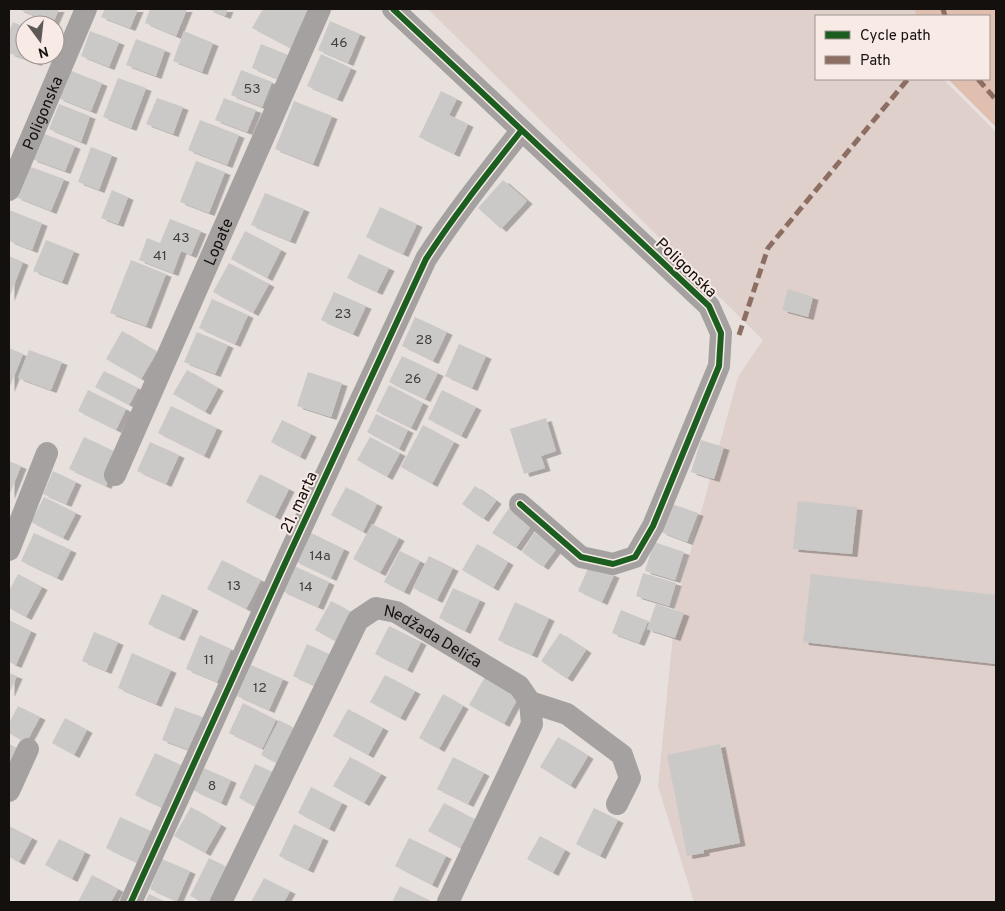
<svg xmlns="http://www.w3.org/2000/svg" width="1005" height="911" viewBox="0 0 1005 911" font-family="Overpass,sans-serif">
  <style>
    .built { fill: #dfd0cb }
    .green { fill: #e0beb0 }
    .building { fill: #cac9c7; filter: url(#shadow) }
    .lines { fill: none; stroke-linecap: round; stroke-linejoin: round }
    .minor { stroke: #a4a1a0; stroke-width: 22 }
    .quiet { stroke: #8d6e63; stroke-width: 5; stroke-dasharray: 10 5; stroke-linecap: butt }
    .cycleway-casing { stroke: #f8ebe6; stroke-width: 9 }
    .cycleway { stroke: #1b5e20; stroke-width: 6 }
    .labels { text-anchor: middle; stroke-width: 4; stroke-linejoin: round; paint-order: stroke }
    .number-label { font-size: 14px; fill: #423f3d }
    .street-label { font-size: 16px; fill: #14100e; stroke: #f8ebe6 }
  </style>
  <defs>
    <filter id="shadow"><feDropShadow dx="5.5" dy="3" stdDeviation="0" flood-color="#0004"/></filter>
  </defs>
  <rect width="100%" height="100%" fill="#e7e0dd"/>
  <polygon class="built" points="428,9 914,9 917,16 816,16 816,79 943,79 996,132 996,902 694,902 658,786 676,604 738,377 763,340"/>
  <polygon class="green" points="914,9 996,9 996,127 948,79 989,79 989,16 917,16"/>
  <g class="building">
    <polygon points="18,9 59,9 53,23"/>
    <polygon points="105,9 138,9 130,28 101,17"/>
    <polygon points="150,9 187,9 176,36 145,23"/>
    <polygon points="208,9 228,9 225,16"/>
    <polygon points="263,9 314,9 292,49 252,28"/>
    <polygon points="330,21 360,34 348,63 318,50"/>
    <polygon points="13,22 25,27 25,55 40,55 36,63 9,53 9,32"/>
    <polygon points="90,31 119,42 109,67 81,56"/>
    <polygon points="184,31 213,43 202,72 173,61"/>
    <polygon points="136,39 165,50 156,76 126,65"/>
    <polygon points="261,44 288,55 278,79 252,68"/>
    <polygon points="321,54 351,68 337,99 307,86"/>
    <polygon points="69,70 102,83 91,111 58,98"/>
    <polygon points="241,70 272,82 262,107 231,95"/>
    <polygon points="118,78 146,88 131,128 103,117"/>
    <polygon points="441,91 457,99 449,115 468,124 454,154 419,137"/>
    <polygon points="157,98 183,107 173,134 146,124"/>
    <polygon points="224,98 256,110 247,132 215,120"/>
    <polygon points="294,101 332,116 313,164 275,149"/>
    <polygon points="59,104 90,116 81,142 49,129"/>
    <polygon points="200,120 239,135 227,165 188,150"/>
    <polygon points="42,133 75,146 65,171 32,159"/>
    <polygon points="91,147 112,155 99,190 78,182"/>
    <polygon points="196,161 225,172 209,213 180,202"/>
    <polygon points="28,166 64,179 51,211 16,197"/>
    <polygon points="503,180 527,201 501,229 478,208"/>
    <polygon points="112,190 128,197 118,224 101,218"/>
    <polygon points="265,193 304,209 290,241 251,225"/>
    <polygon points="380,207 417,224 403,254 366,237"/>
    <polygon points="9,210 42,223 32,250 9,241"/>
    <polygon points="170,219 201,231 191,255 181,251 173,273 139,260 147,238 160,243"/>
    <polygon points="245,231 281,250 267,278 231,259"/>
    <polygon points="46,240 74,251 62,282 33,271"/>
    <polygon points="359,254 389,268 377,292 347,278"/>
    <polygon points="9,256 23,262 9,298"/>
    <polygon points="131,260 166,274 146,326 110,313"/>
    <polygon points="229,263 269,284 253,313 213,292"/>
    <polygon points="788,289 813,297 808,317 782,310"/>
    <polygon points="334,292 366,306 353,334 321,320"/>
    <polygon points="212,299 248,315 235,344 199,328"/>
    <polygon points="415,317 447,332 433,361 402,346"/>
    <polygon points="122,331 157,352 141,379 106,359"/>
    <polygon points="197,332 228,345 215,374 184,362"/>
    <polygon points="459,344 486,356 472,388 445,376"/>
    <polygon points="9,348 23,354 9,389"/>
    <polygon points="29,350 62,362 51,390 18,378"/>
    <polygon points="402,356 438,373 425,399 389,382"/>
    <polygon points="187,370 218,388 205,412 173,394"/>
    <polygon points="104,371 138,388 129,405 95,387"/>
    <polygon points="308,372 342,383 331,417 297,406"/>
    <polygon points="389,385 423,403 411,428 376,411"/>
    <polygon points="88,390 126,409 116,430 78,411"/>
    <polygon points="442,390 476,407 461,436 428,419"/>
    <polygon points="171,406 217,428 204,456 158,433"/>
    <polygon points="376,414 408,430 399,449 367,432"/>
    <polygon points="546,418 556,451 541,456 545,468 524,474 510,429"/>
    <polygon points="282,420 311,434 300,457 271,442"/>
    <polygon points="423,425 454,442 432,484 401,467"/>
    <polygon points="84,437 120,454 106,486 69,469"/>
    <polygon points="370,437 400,453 387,477 357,460"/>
    <polygon points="701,440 724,447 714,479 691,472"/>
    <polygon points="150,442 179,455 166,484 137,471"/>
    <polygon points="9,461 21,466 9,496"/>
    <polygon points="53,471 76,482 66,504 43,494"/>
    <polygon points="260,474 289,489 275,517 246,502"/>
    <polygon points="475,486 496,501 483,519 462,504"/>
    <polygon points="346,487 377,504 363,532 331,515"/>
    <polygon points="44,497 76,513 63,538 31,522"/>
    <polygon points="798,501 857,507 852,554 793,549"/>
    <polygon points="672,504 698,513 687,542 661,532"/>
    <polygon points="509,508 533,523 516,548 492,533"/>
    <polygon points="372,524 399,538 380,573 353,559"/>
    <polygon points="309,532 344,549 331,578 295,561"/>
    <polygon points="535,532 557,548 543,567 522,552"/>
    <polygon points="34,533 71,550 57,578 21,561"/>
    <polygon points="654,542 684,552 675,580 645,571"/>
    <polygon points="477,544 508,562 493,588 462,570"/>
    <polygon points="400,551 420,561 404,592 384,582"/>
    <polygon points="429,556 453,568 437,600 413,588"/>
    <polygon points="222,560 261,580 246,609 207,589"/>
    <polygon points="590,564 614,575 602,602 578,591"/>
    <polygon points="294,566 329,582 318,607 282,591"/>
    <polygon points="643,573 676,583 669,606 636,596"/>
    <polygon points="18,574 42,587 26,617 9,608 9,591"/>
    <polygon points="811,574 996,595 996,664 803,642"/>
    <polygon points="453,588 480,600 465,631 439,618"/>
    <polygon points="162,594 193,608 179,638 148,624"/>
    <polygon points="331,601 357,615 341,644 315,630"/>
    <polygon points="515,602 549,618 532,655 498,640"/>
    <polygon points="656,604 684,613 675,638 647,629"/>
    <polygon points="621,610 648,621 639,643 612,633"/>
    <polygon points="9,620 31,631 16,665 9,662"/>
    <polygon points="389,626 421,642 407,670 375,654"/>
    <polygon points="94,632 118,642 106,671 82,661"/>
    <polygon points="560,633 586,650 567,679 541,661"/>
    <polygon points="200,635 231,649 217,682 186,669"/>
    <polygon points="307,644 334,656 320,688 293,676"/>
    <polygon points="132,653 171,670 156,704 118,688"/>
    <polygon points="251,665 283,679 269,710 237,696"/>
    <polygon points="9,673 17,676 9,694"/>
    <polygon points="385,675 415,691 400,718 370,702"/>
    <polygon points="486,675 520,694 504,724 469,705"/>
    <polygon points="443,694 463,706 439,749 419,738"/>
    <polygon points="243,703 276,720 262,749 229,733"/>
    <polygon points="18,706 40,717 26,743 9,733 9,723"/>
    <polygon points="175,707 205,718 192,751 162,740"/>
    <polygon points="348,709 383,728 368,755 333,736"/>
    <polygon points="65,718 87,730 74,755 52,743"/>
    <polygon points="279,720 299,731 281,765 261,755"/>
    <polygon points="558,737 588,756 570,786 540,767"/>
    <polygon points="9,744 23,751 9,778"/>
    <polygon points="720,744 740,843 704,850 704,853 687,856 667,755"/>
    <polygon points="155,753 185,767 165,809 135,795"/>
    <polygon points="350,757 381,774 364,803 333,786"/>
    <polygon points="453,757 484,773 468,804 437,789"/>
    <polygon points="255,764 277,774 260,809 239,798"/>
    <polygon points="204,768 231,780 221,803 193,790"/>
    <polygon points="311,787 342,803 329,829 298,813"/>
    <polygon points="444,803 476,820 460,848 428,831"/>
    <polygon points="191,807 221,825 205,853 174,836"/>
    <polygon points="594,808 618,820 600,856 576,844"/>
    <polygon points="120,817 155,833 140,864 106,848"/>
    <polygon points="294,824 323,838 308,870 279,856"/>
    <polygon points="9,826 32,838 19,862 9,857"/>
    <polygon points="540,836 565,850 553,873 527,859"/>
    <polygon points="409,838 446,856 432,885 395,866"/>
    <polygon points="59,839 85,852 72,879 45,865"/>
    <polygon points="209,858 231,869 215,902 203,902 190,896"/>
    <polygon points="162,859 190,871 177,901 150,889"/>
    <polygon points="92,875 118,889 111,902 78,902"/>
    <polygon points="264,878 290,891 284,902 251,902"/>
    <polygon points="400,886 433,902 392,902"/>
    <polygon points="149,894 166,902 145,902"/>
  </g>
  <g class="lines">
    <g class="minor">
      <polyline points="393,9 709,306 721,333 719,366 653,526 635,557 613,564 581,557 520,504"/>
      <path id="s1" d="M 9,190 L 86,9"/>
      <path id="s2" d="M 115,475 L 320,9"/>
      <polyline points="9,550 47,453"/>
      <polyline points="530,702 567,714 622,755 630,778 617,804"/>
      <polyline points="9,791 28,749"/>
      <path d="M 131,902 L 281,572 L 426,259 C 455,214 488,173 521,131"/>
      <path id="s3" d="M 221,902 L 358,620 L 376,608 L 396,612 L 519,686 L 530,702 L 532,724 L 448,902"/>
    </g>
    <g class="quiet">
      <polyline points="943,9 945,16"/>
      <polyline points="978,79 996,100"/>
      <polyline points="739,335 768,248 908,79"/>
    </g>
    <g class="cycleway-casing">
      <g id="cycleway">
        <polyline points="393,9 709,306 721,333 719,366 653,526 635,557 613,564 581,557 520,504"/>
        <path d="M 131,902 L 281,572 L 426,259 C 455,214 488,173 521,131"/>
      </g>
    </g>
    <use href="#cycleway" class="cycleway"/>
  </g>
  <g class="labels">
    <g class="number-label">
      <text x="339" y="47">46</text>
      <text x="252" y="93">53</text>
      <text x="181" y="242">43</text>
      <text x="160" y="260">41</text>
      <text x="343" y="318">23</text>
      <text x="424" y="344">28</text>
      <text x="413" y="383">26</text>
      <text x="320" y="560">14a</text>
      <text x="234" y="590">13</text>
      <text x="306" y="591">14</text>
      <text x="209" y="664">11</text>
      <text x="260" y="692">12</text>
      <text x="212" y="790">8</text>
    </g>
    <g class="street-label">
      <text dy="6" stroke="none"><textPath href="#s1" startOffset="84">Poligonska</textPath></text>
      <text dy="6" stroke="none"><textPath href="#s2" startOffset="255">Lopate</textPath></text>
      <text transform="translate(687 267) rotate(44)" y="6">Poligonska</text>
      <text transform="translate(298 502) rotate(-65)" y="6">21. marta</text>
      <text dy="6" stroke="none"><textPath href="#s3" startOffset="399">Nedžada Delića</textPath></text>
    </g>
  </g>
  <rect width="1005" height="911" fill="none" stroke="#14100e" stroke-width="20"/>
  <rect x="815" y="15" width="175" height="65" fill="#f8ebe6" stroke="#9d9390"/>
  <rect x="825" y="31" width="25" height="8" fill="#1b5e20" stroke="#9d9390"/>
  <text x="860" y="40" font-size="15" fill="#14100e">Cycle path</text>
  <rect x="825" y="56" width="25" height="8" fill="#8d6e63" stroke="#9d9390"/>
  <text x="860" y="65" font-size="15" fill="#14100e">Path</text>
  <g transform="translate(40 40) rotate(165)"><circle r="24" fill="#f8ebe6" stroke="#9d9390"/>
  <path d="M0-4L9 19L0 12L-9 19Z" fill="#5e5956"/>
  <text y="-8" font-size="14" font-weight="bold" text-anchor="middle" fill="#14100e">N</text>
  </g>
</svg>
